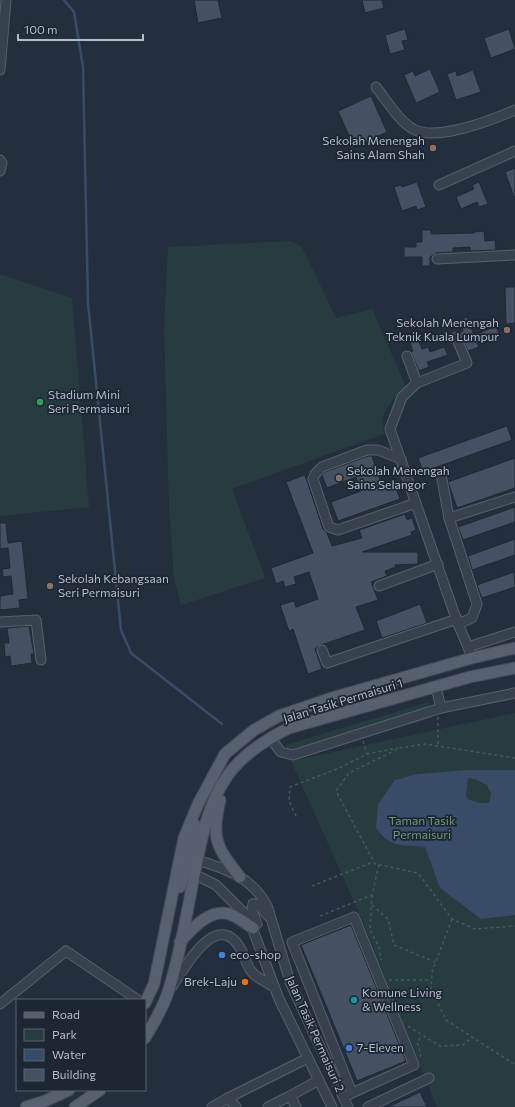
<svg xmlns="http://www.w3.org/2000/svg" width="515" height="1107" viewBox="0 0 515 1107" font-family="Commissioner,sans-serif">
  <style>
    .green { fill: #263c3f }
    .water { fill: #394c67; fill-rule: evenodd }
    .lines { fill: none; stroke-linecap: round; stroke-linejoin: round }
    .stream { stroke: #394c67; stroke-width: 2.5 }
    .building { fill: #455162; stroke: #1f2835 }
    .minor-casing { stroke: #565f6c; stroke-width: 11 }
    .major-casing { stroke: #414a57; stroke-width: 13 }
    .path { stroke: #44595c; stroke-width: 1.5; stroke-dasharray: 3 3; stroke-linecap: butt }
    .minor { stroke: #38414e; stroke-width: 9 }
    .major { stroke: #56606e; stroke-width: 11 }
    .education-dot { fill: #8d6e63; stroke: #1d2633; stroke-width: 1.5 }
    .leisure-dot { fill: #2e9e5b; stroke: #1d2633; stroke-width: 1.5 }
    .shop-dot { fill: #3f7fe0; stroke: #1d2633; stroke-width: 1.5 }
    .food-dot { fill: #e8710a; stroke: #1d2633; stroke-width: 1.5 }
    .culture-dot { fill: #0f9aa8; stroke: #1d2633; stroke-width: 1.5 }
    .labels { text-anchor: middle; stroke-width: 3.5; stroke-linejoin: round; paint-order: stroke }
    .poi-label { font-size: 12px; fill: #b4bcc9; stroke: #1d2633; text-anchor: start }
    .street-label { font-size: 12px; fill: #b4bcc9; stroke: #1d2633 }
    .park-label { font-size: 12px; fill: #6b9a76; stroke: #1d2633 }
  </style>
  <rect width="100%" height="100%" fill="#242f3e"/>
  <g class="green">
    <polygon points="291,241 302,247 336,318 372,309 406,387 393,399 382,417 384,434 232,489 265,578 181,605 174,579 169,507 164,328 168,247"/>
    <polygon points="0,274 72,298 89,507 0,516"/>
    <polygon points="429,702 434,717 290,760 286,745"/>
    <polygon points="515,713 515,1107 437,1107 357,908 291,761"/>
  </g>
  <path class="water" d="M 467,770 L 515,770 L 515,915 L 481,919 L 440,888 L 425,847 C 402,844 391,849 376,828 L 378,804 L 395,780 L 418,774 ZM 468,778 L 475,779 L 487,785 L 491,794 L 489,803 L 480,803 L 467,799 L 466,795 Z"/>
  <g class="lines">
    <polyline class="stream" points="64,0 74,12 83,67 88,303 121,630 131,653 222,724"/>
  </g>
  <g class="building">
    <polygon points="194,0 218,0 222,18 198,23"/>
    <polygon points="362,0 382,0 384,8 365,13"/>
    <polygon points="405,29 408,40 402,41 405,50 390,54 385,35"/>
    <polygon points="509,29 515,49 491,58 484,38"/>
    <polygon points="430,69 440,92 416,103 404,75 413,71 415,76"/>
    <polygon points="473,70 481,92 456,100 447,74 456,71 457,76"/>
    <polygon points="371,96 387,132 354,147 338,111"/>
    <polygon points="515,168 515,197 514,197 505,172"/>
    <polygon points="417,182 426,207 417,210 416,206 402,211 394,187 401,185 402,187"/>
    <polygon points="479,182 488,204 479,207 477,202 461,209 456,197 474,189 472,185"/>
    <polygon points="422,230 431,230 431,234 474,233 474,232 484,231 485,241 495,240 496,250 470,251 470,247 453,248 453,252 436,253 430,257 430,266 422,266 422,257 404,257 404,247 416,247 416,242 422,242"/>
    <polygon points="505,287 515,287 515,323 506,324"/>
    <polygon points="467,317 474,335 496,326 499,334 477,343 479,347 468,351 460,332 463,331 459,320"/>
    <polygon points="417,337 422,349 428,347 430,352 444,347 448,355 427,362 429,367 419,371 411,352 413,351 409,340"/>
    <polygon points="507,426 512,440 423,472 418,458"/>
    <polygon points="368,456 372,456 381,483 393,480 400,499 338,521 331,502 361,491 356,477 327,488 322,475 325,472"/>
    <polygon points="515,458 515,488 457,508 448,482"/>
    <polygon points="305,475 323,529 327,533 332,546 362,538 359,530 405,514 407,520 412,518 416,530 411,532 412,535 362,552 418,552 418,564 395,565 396,567 385,571 387,576 371,582 378,600 356,607 365,630 318,646 315,649 322,669 308,674 293,629 289,631 280,605 294,601 296,607 318,599 309,572 294,577 296,584 285,587 283,581 276,584 271,568 313,553 286,482"/>
    <polygon points="515,507 515,522 463,540 458,527"/>
    <polygon points="0,523 6,523 8,543 22,541 28,599 19,600 20,608 0,610 0,596 13,594 11,576 3,577 2,569 10,568 8,548 0,549"/>
    <polygon points="515,539 515,555 472,570 468,556"/>
    <polygon points="514,572 515,587 482,598 477,585"/>
    <polygon points="420,604 427,623 382,638 376,621"/>
    <polygon points="29,626 34,654 31,654 32,663 11,666 10,656 5,657 4,643 9,643 7,628"/>
    <polygon points="351,925 406,1061 357,1081 301,945"/>
    <polygon points="420,1092 427,1107 388,1107"/>
  </g>
  <g class="lines">
    <g class="minor-casing">
      <g id="minor">
        <polyline points="0,70 6,0"/>
        <path d="M 376,87 C 387,101 398,120 413,129 C 436,142 492,120 515,110"/>
        <polyline points="0,160 2,163 0,171"/>
        <polyline points="439,185 515,151"/>
        <polyline points="437,259 515,255"/>
        <polyline points="407,356 417,383 402,397 390,429 458,624 468,647"/>
        <polyline points="417,383 467,363 456,337"/>
        <polyline points="401,459 378,450 367,450 322,467 315,474 313,479 329,527 338,530 416,503"/>
        <polyline points="441,474 449,518"/>
        <polyline points="379,586 438,564"/>
        <polyline points="0,622 36,620 41,660"/>
        <polyline points="458,624 472,618 477,604 449,518 515,497"/>
        <polyline points="322,650 327,663 457,619"/>
        <polyline points="472,658 468,647 515,632"/>
        <polyline points="436,687 441,708"/>
        <polyline points="270,738 281,752 293,755 441,708 515,693"/>
        <path d="M 197,860 C 227,869 254,878 268,908 L 290,982 L 348,1107"/>
        <polyline points="194,874 216,885 248,917 279,999 332,1107"/>
        <polyline points="257,924 252,910 253,904 258,904 268,916"/>
        <path d="M 171,988 C 182,972 212,916 235,941 C 243,949 245,962 251,971 C 256,978 267,982 274,987"/>
        <polyline points="0,1004 66,951 138,1000"/>
        <polyline points="344,1097 352,1093 414,1065 354,917 292,942 352,1093"/>
        <polyline points="228,1098 308,1058"/>
        <polyline points="212,1107 228,1098 236,1107"/>
        <polyline points="268,1107 290,1096"/>
        <polyline points="296,1107 290,1096 319,1080"/>
        <polyline points="368,1107 429,1078"/>
      </g>
    </g>
    <g class="major-casing">
      <g id="major">
        <path d="M 220,800 C 211,838 216,847 240,877"/>
        <path d="M 192,870 C 184,857 192,838 195,825"/>
        <polyline points="180,887 183,875 197,860"/>
        <path d="M 180,942 C 192,929 211,906 232,915 C 239,918 246,924 253,928"/>
        <polyline points="145,1003 154,984 184,838 198,804 225,754 254,730 279,716 335,697 472,658 515,648"/>
        <path d="M 145,1038 C 154,1023 163,1008 168,992 C 182,949 188,904 197,861 C 203,832 209,803 226,778 C 241,755 265,740 289,728 L 470,677 L 515,668"/>
        <polyline points="26,1107 45,1101 69,1090"/>
        <polyline points="75,1107 100,1090"/>
      </g>
    </g>
    <g class="path">
      <polyline points="438,717 438,746"/>
      <polyline points="363,741 367,754"/>
      <polyline points="515,758 425,744 400,748 349,773 336,791 375,864 418,873 452,919 475,929 515,926"/>
      <polyline points="296,816 289,801 290,787 337,769 367,754 398,748"/>
      <polyline points="312,886 373,862"/>
      <polyline points="372,895 370,930 379,947 381,960"/>
      <polyline points="372,905 388,919 394,945 435,962"/>
      <polyline points="320,916 372,895 379,864"/>
      <polyline points="452,919 432,972 431,989 446,1020 515,1065"/>
      <polyline points="389,980 431,980"/>
      <polyline points="408,1026 440,1046 463,1045 473,1037"/>
      <polyline points="420,1057 421,1054 417,1042 423,1036"/>
    </g>
    <use href="#minor" class="minor"/>
    <use href="#major" class="major"/>
  </g>
  <g class="education-dot">
    <circle cx="433" cy="148" r="4"/>
    <circle cx="507" cy="330" r="4"/>
    <circle cx="339" cy="478" r="4"/>
    <circle cx="50" cy="586" r="4"/>
  </g>
  <circle class="leisure-dot" cx="40" cy="402" r="4"/>
  <g class="shop-dot">
    <circle cx="222" cy="955" r="4"/>
    <circle cx="349" cy="1048" r="4"/>
  </g>
  <circle class="food-dot" cx="245" cy="982" r="4"/>
  <circle class="culture-dot" cx="354" cy="1000" r="4"/>
  <g class="labels">
    <g class="poi-label">
      <text x="425" y="145" text-anchor="end">Sekolah Menengah<tspan x="425" dy="14">Sains Alam Shah</tspan></text>
      <text x="499" y="327" text-anchor="end">Sekolah Menengah<tspan x="499" dy="14">Teknik Kuala Lumpur</tspan></text>
      <text x="48" y="399">Stadium Mini<tspan x="48" dy="14">Seri Permaisuri</tspan></text>
      <text x="347" y="475">Sekolah Menengah<tspan x="347" dy="14">Sains Selangor</tspan></text>
      <text x="58" y="583">Sekolah Kebangsaan<tspan x="58" dy="14">Seri Permaisuri</tspan></text>
      <text x="230" y="959">eco-shop</text>
      <text x="237" y="986" text-anchor="end">Brek-Laju</text>
      <text x="362" y="997">Komune Living<tspan x="362" dy="14">&amp; Wellness</tspan></text>
      <text x="357" y="1052">7-Eleven</text>
    </g>
    <g class="street-label">
      <text transform="translate(343 701) rotate(-17)" y="4">Jalan Tasik Permaisuri 1</text>
      <text transform="translate(315 1034) rotate(66)" y="4">Jalan Tasik Permaisuri 2</text>
    </g>
    <g class="park-label">
      <text x="422" y="825">Taman Tasik<tspan x="422" dy="14">Permaisuri</tspan></text>
    </g>
  </g>
  <rect x="16" y="999" width="130" height="92" fill="#1d2633" stroke="#59626f"/>
  <rect x="24" y="1012" width="20" height="6" fill="#56606e" stroke="#59626f"/>
  <text x="52" y="1019" font-size="12" fill="#b4bcc9">Road</text>
  <rect x="24" y="1029" width="20" height="12" fill="#263c3f" stroke="#59626f"/>
  <text x="52" y="1039" font-size="12" fill="#b4bcc9">Park</text>
  <rect x="24" y="1049" width="20" height="12" fill="#394c67" stroke="#59626f"/>
  <text x="52" y="1059" font-size="12" fill="#b4bcc9">Water</text>
  <rect x="24" y="1069" width="20" height="12" fill="#455162" stroke="#59626f"/>
  <text x="52" y="1079" font-size="12" fill="#b4bcc9">Building</text>
  <path d="M18 34v6h125v-6" fill="none" stroke="#b4bcc9" stroke-width="2"/>
  <text x="24" y="34" font-size="12" fill="#b4bcc9" stroke="#1d2633" stroke-width="3" paint-order="stroke">100 m</text>
</svg>
